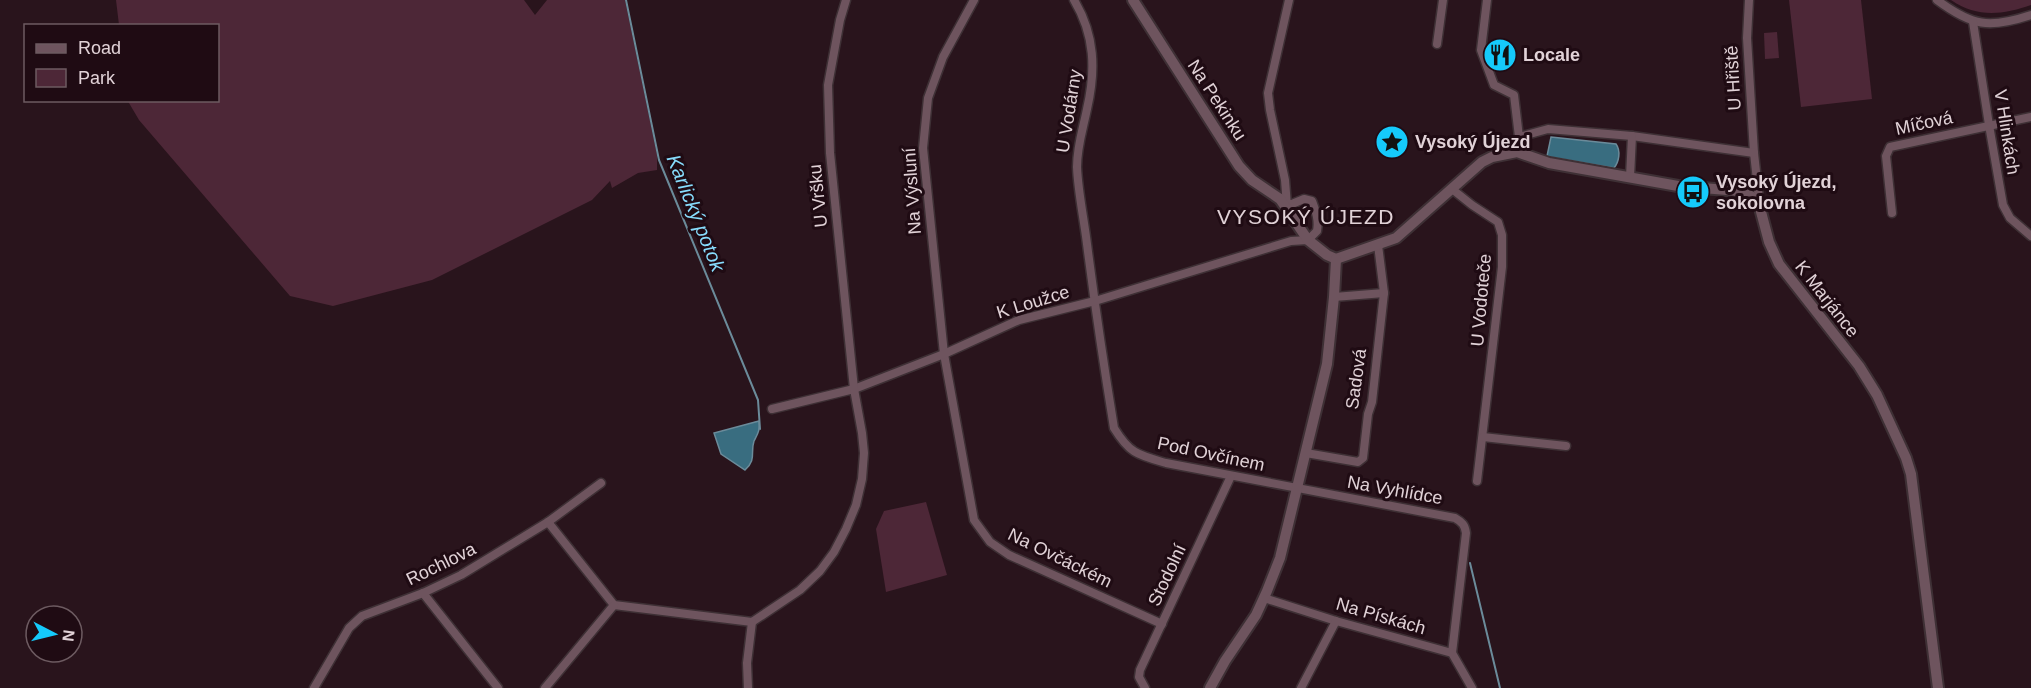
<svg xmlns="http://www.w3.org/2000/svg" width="2031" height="688" viewBox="0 0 2031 688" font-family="Arial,sans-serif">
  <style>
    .green { fill: #4d2737 }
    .water { fill: #396d80; stroke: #6b8b9a; stroke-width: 1.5 }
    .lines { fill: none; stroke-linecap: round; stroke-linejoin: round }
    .stream { stroke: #6b8b9a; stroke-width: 2 }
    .minor-casing { stroke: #3e3035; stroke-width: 11 }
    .tertiary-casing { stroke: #3e3035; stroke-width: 14 }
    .minor { stroke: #6e545e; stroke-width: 8 }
    .tertiary { stroke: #6e545e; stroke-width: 10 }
    .labels { text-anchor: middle; stroke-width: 6; stroke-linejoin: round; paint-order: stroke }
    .poi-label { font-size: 18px; font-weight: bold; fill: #e1d2d7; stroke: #1f0b13; text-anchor: start }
    .street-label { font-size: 18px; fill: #e1d2d7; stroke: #1f0b13 }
    .water-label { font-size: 20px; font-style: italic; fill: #87dcfc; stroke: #1f0b13 }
    .quarter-label { font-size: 21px; letter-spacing: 1.5px; fill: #e1d2d7; stroke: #1f0b13 }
  </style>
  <rect width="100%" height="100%" fill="#29141c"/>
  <g class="green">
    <polygon points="116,0 524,0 535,15 547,0 625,0 657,155 657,170 638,173 612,188 610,181 592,200 432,280 333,306 290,296 139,120 129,103 128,101 218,100 218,26 119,25"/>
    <polygon points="1789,0 1861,0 1872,99 1801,107"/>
    <path d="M 1951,0 L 2031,0 L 2031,5 C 2002,15 1977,18 1951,0 Z"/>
    <polygon points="1777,32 1779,58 1765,59 1764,33"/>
    <polygon points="926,502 947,575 886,592 876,529 884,511"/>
  </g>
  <g class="water">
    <path d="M 1551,137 L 1616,144 C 1621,151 1619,162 1614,168 L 1549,157 L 1547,156 Z"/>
    <path d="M 759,421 C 760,431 758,433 754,441 C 750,453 757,459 745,470 L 721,454 L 714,433 Z"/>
  </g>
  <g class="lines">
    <g class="stream">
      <polyline points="626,0 659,160 758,400 760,429"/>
      <polyline points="1470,563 1500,688"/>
    </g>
    <g class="minor-casing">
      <g id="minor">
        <polyline points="974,0 943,57 928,98 923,148 944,354 974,520 990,542 1009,555 1162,624"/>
        <path d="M 1074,0 C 1095,35 1096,70 1087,109 C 1083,129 1077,146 1077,167 C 1078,192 1084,219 1087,244 C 1095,306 1104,367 1114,428 C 1130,454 1138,455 1166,463 L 1455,518 C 1462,522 1465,525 1466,533 L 1452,653"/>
        <polyline points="1487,0 1481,50 1494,85 1514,95 1519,137"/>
        <polyline points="1749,0 1747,38 1754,153 1760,208"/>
        <path d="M 1937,0 C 1972,26 1989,29 2031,15"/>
        <polyline points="1973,22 1989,125 2003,205 2010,218 2031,236"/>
        <polyline points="1437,44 1443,0"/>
        <polyline points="1517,152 1519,137 1548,129 1632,136 1754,153"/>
        <polyline points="1630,177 1632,136"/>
        <polyline points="1452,189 1472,205 1498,222 1502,235 1502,267 1477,481"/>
        <polyline points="1892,213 1886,156 1890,147 2031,117"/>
        <polyline points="1334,297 1384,293"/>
        <path d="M 772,409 L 854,389 L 944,354 L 1019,320 L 1095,301 L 1291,241 L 1308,240 L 1317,231 C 1319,220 1316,212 1312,201 L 1304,199 L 1287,206 L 1285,180 L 1270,110 L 1268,93 L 1289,0"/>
        <polyline points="1483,437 1566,446"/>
        <polyline points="1306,453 1358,462 1363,458 1368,414 1372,402 1384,293 1378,245"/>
        <polyline points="548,522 614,605 752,622 800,590 820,571 834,552 846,529 856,505 862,479 864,453 862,433 854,389 830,153 828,85 840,20 846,0"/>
        <polyline points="423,593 498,688"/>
        <polyline points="1264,598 1336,621 1452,653 1472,688"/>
        <polyline points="314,688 349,628 362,616 423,593 461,575 548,522 601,483"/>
        <polyline points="545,688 614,605"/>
        <polyline points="748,688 747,663 752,622"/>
        <polyline points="1145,688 1139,677 1140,670 1231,476"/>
        <polyline points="1301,688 1336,621"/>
      </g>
    </g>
    <g class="tertiary-casing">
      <g id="tertiary">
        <polyline points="1133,0 1239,166 1252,180 1280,199 1308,240 1327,255 1336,259"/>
        <polyline points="1336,259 1396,238 1482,162 1492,157 1517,152 1549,163 1678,186 1739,191 1751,196 1760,208 1769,242 1779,264 1859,366 1877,395 1906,458 1911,474 1938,688"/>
        <polyline points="1210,688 1225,661 1256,615 1267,591 1280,558 1327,364 1334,297 1336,259"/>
      </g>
    </g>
    <use href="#minor" class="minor"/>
    <use href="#tertiary" class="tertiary"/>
  </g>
  <defs>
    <g id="restaurant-disc" transform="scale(1.725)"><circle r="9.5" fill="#15cafb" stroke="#1f0b13"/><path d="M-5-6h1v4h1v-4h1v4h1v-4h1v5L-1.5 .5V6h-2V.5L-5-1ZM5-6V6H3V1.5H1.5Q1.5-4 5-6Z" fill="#111"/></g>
    <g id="sight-disc" transform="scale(1.725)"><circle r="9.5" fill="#15cafb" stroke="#1f0b13"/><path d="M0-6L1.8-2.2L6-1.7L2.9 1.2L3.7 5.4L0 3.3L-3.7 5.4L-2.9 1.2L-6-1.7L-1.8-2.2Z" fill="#111"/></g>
    <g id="bus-disc" transform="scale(1.725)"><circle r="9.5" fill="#15cafb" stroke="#1f0b13"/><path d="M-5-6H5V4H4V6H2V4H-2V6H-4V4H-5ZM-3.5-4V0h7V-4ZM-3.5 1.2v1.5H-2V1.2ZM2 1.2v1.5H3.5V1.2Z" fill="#111"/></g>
  </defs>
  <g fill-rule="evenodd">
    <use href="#restaurant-disc" x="1500" y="55"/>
    <use href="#sight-disc" x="1392" y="142"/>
    <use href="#bus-disc" x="1693" y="192"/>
  </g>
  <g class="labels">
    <g class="poi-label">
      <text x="1523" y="61">Locale</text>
      <text x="1415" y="148">Vysoký Újezd</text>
      <text x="1716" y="188">Vysoký Újezd,<tspan x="1716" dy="21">sokolovna</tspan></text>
    </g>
    <g class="street-label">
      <text transform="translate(1733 78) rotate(-93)" y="6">U Hřiště</text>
      <text transform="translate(1217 100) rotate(57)" y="6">Na Pekinku</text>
      <text transform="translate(1069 111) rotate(-81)" y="6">U Vodárny</text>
      <text transform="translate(1924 123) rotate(-12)" y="6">Míčová</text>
      <text transform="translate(2007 132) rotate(81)" y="6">V Hlinkách</text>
      <text transform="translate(912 191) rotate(-94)" y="6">Na Výsluní</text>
      <text transform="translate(818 196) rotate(-96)" y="6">U Vršku</text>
      <text transform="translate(1827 299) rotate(52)" y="6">K Marjánce</text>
      <text transform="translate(1481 300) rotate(-85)" y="6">U Vodoteče</text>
      <text transform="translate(1033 302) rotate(-17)" y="6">K Loužce</text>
      <text transform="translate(1356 379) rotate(-82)" y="6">Sadová</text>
      <text transform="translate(1211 454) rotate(12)" y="6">Pod Ovčínem</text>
      <text transform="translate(1395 490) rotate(10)" y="6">Na Vyhlídce</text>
      <text transform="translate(1060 558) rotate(26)" y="6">Na Ovčáckém</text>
      <text transform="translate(441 564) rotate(-26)" y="6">Rochlova</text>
      <text transform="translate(1167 575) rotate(-65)" y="6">Stodolní</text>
      <text transform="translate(1381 616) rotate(16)" y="6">Na Pískách</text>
    </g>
    <g class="water-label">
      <text transform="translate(696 213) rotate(68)" y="7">Karlický potok</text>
    </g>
    <g class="quarter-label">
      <text x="1306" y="224">VYSOKÝ ÚJEZD</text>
    </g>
  </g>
  <rect x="24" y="24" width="195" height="78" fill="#1f0b13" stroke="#6d5b61" stroke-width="1.5"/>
  <rect x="36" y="44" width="30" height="9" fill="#6e545e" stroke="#6d5b61" stroke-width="1.5"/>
  <text x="78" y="54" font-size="18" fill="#e1d2d7">Road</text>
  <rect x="36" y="69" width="30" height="18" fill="#4d2737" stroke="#6d5b61" stroke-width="1.5"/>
  <text x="78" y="84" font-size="18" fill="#e1d2d7">Park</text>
  <g transform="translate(54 634) rotate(97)"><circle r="28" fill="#1f0b13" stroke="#6d5b61" stroke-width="1.5"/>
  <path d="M0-4.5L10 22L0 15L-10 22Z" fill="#15cafb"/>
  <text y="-9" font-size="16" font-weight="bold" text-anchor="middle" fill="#e1d2d7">N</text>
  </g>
</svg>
